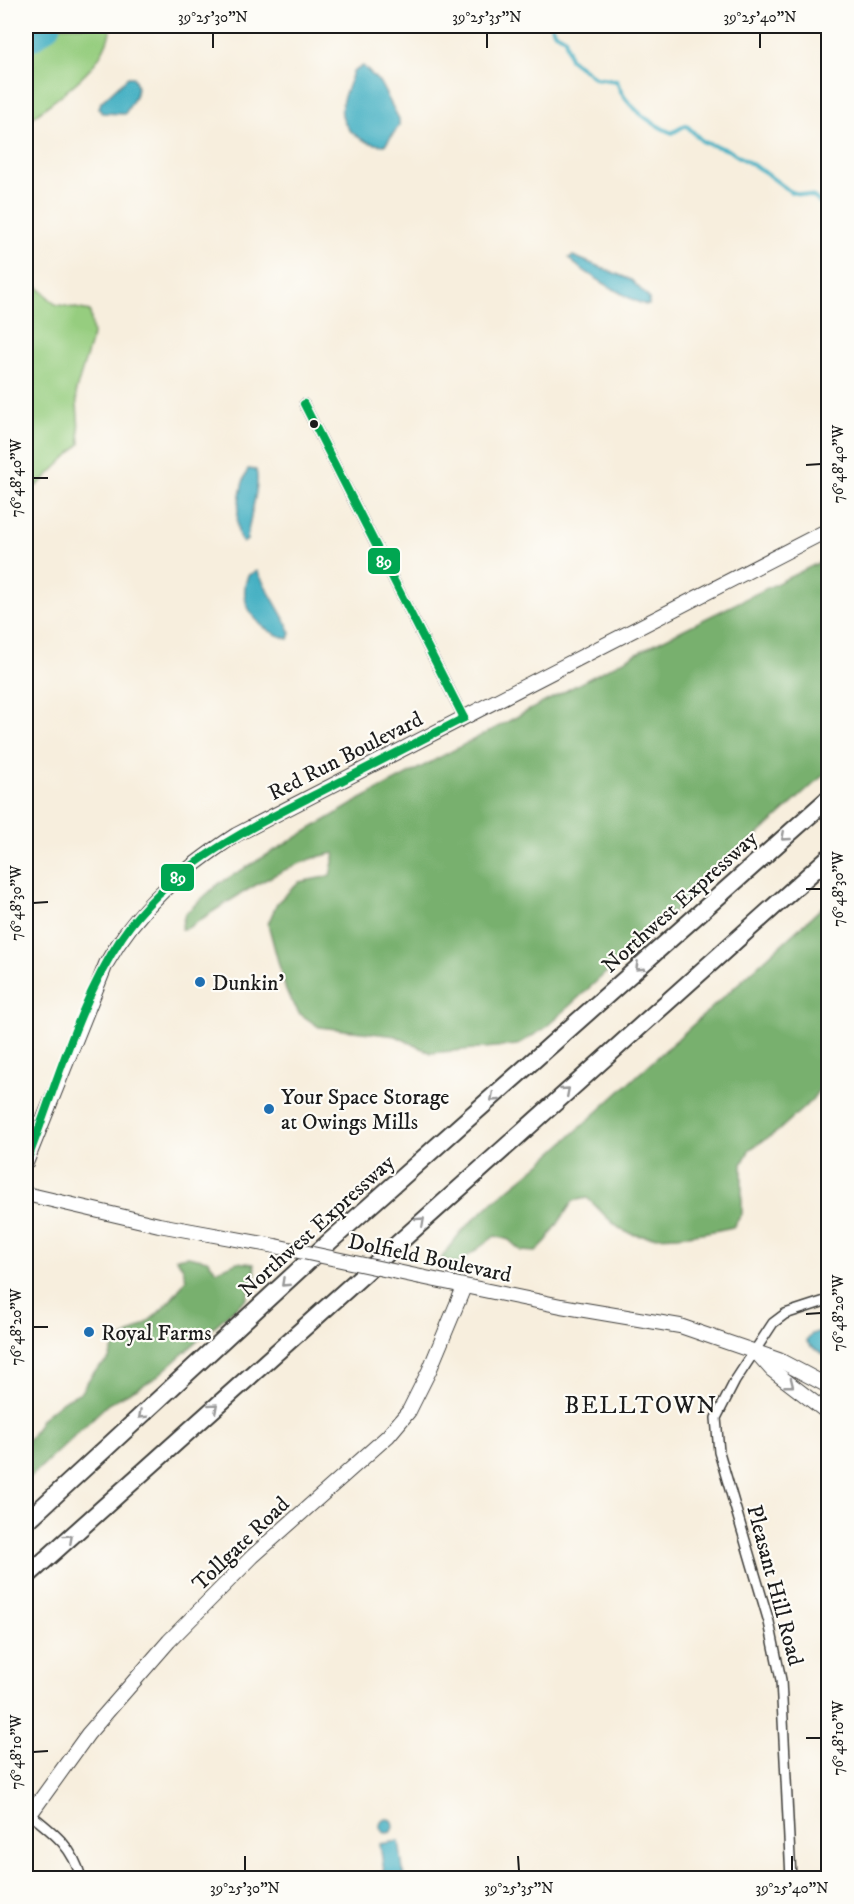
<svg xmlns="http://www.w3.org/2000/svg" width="854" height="1904" viewBox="0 0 854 1904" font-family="'IM FELL DW Pica',serif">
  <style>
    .green { fill: #96cd7f; stroke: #59744e; stroke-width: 1.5 }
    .forest { fill: #78b06e; stroke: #4a6645; stroke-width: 1.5 }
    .water { fill: #45b0c3; stroke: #306670; stroke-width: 1.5 }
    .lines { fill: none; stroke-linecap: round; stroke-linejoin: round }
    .stream { stroke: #45b0c3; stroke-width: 4 }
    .river { stroke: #45b0c3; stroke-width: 21 }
    .street-casing { stroke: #3d3c39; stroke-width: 12 }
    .secondary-casing { stroke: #3d3c39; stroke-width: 16 }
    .highway-casing { stroke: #3d3c39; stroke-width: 20 }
    .street { stroke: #fff; stroke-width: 9 }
    .secondary { stroke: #fff; stroke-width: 14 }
    .highway { stroke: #fff; stroke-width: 16 }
    .secondary-bridge-casing { stroke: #3d3c39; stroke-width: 16; stroke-linecap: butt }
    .secondary-bridge { stroke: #fff; stroke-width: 14 }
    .bus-1-casing { stroke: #fdfcf7; stroke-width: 12 }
    .bus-1 { stroke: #00a651; stroke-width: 8 }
    .oneway { stroke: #999 }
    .ticks { fill: none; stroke: #1c1c1c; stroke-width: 2 }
    .bus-dot { fill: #1c1c1c; stroke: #fdfcf7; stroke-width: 2 }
    .poi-dot { fill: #1f6fb2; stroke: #fdfcf7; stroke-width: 2 }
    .labels { text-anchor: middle; stroke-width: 4.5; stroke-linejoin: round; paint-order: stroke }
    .street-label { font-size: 22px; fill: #1c1c1c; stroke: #fdfcf7 }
    .poi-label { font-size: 22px; fill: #1c1c1c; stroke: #fdfcf7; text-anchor: start }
    .neighbourhood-label { font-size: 24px; letter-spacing: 1.5px; fill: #1c1c1c; stroke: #fdfcf7 }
    .line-badge { stroke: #fdfcf7; stroke-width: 2 }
    .badge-label { font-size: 16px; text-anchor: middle; font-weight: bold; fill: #fff }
    .neatline { fill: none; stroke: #1c1c1c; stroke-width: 2 }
    .ticks-label { font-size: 15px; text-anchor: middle; fill: #1c1c1c }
  </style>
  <rect width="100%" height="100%" fill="#fdfcf7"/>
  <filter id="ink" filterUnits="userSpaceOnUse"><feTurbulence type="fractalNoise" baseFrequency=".0167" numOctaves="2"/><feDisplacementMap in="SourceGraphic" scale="12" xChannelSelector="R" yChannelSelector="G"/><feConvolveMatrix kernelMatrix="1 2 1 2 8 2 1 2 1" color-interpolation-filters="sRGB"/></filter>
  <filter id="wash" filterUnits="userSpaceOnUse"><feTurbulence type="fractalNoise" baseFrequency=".008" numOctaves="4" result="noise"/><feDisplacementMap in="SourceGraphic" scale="24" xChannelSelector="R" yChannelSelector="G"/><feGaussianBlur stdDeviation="1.35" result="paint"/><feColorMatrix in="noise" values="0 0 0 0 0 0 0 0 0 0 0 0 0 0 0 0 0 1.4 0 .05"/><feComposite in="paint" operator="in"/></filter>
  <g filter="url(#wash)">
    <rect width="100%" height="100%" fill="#f7eedd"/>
    <g class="green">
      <path d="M 26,26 L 111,26 C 106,70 57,96 26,123 Z"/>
      <polygon points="26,275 55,304 90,311 93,335 76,390 80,444 37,486 26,462"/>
    </g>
    <g class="forest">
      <path d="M 828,558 L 828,771 L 544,1029 L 517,1045 L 431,1053 L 396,1036 L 319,1027 L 299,1013 L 286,991 L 268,924 L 277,903 L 299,882 L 330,876 L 335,853 C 289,860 227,902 188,928 L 181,929 L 185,914 L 218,884 L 361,799 L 658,642 Z"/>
      <path d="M 828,902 L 828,1077 L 811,1101 L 777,1132 L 750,1149 L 742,1164 L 742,1214 L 733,1227 C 707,1233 645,1244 622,1230 C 609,1222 598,1207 587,1198 L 573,1201 L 547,1240 L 536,1252 L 521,1251 L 509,1240 L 495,1236 L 457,1264 L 441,1259 C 467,1216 515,1187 552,1153 C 644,1069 736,986 828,902 Z"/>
      <path d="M 188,1256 L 207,1260 L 217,1271 L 237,1262 L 254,1264 L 256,1273 L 247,1298 L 154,1379 L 108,1404 L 26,1481 L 26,1441 L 31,1437 L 42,1418 L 63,1401 L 81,1392 L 93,1373 L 109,1359 L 116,1341 C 145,1328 169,1306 186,1279 L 182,1266 L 176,1258 Z"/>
    </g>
    <g class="water">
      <path d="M 363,66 L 380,83 L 399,119 L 399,126 L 385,145 C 363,145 338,129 342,104 C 344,93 350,83 353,72 Z"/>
      <path d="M 128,77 L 133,77 C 143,91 131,102 125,114 L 102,113 L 99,109 L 101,102 Z"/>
      <path d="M 573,256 L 631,280 L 649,298 L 649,305 C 640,307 573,266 569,258 Z"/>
      <path d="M 248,469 L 256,470 C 261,487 248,520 247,540 L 243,543 C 231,533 241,482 248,469 Z"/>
      <path d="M 257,571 L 287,624 L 291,633 L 289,639 C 259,631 236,606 248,575 Z"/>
      <polygon points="828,1328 828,1357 809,1345 806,1340 812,1334"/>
      <circle cx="387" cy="1826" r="7"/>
      <polygon points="399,1841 404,1878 368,1878 368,1875 384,1872 380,1844"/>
    </g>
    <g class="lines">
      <path class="stream" d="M 551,26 L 555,33 L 565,38 L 570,59 L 595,78 L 617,81 C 622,104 651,124 672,133 L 686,125 L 703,142 L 728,150 L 763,171 L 791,192 L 814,197 L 828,210"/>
      <polyline class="river" points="26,40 35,39 51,26"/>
    </g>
  </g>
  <g filter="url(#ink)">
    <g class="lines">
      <g class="street-casing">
        <g id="street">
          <polyline points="304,404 464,718"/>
          <path d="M 30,1814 C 54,1833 73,1847 81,1878"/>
          <polyline points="791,1878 781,1680 769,1622 719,1452 716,1418 735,1381 773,1323 785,1314 828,1300"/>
        </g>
      </g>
      <g class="secondary-casing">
        <g id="secondary">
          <path d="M 26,1163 L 106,964 C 138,907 182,870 236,835 L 828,530"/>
          <polyline points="26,1194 159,1225 275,1246"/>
          <polyline points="421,1277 561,1306 680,1326 779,1360 828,1386"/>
          <polyline points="756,1352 772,1370 828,1413"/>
          <polyline points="26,1820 88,1734 169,1641 253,1556 388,1436 409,1411 429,1371 464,1287"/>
        </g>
      </g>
      <g class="highway-casing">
        <g id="highway">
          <polyline points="26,1522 328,1243 828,799"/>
          <polyline points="26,1577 828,858"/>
        </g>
      </g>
      <use href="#street" class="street"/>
      <use href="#secondary" class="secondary"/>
      <use href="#highway" class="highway"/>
      <g class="secondary-bridge-casing">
        <polyline id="secondary-bridge" points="275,1246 421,1277"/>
      </g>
      <use href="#secondary-bridge" class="secondary-bridge"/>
      <g class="bus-1-casing">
        <g id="bus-1">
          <polyline points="304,404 464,718"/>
          <path d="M 26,1163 C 56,1088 77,1005 122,937 C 169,867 246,830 318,793 C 367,768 415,743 464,718"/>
        </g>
      </g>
      <use href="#bus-1" class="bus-1"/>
    </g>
    <defs><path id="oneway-chevron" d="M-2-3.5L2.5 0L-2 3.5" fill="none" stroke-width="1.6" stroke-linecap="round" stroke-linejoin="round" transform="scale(1.5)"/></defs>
    <g class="oneway">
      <use href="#oneway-chevron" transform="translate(785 837) rotate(139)"/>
      <use href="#oneway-chevron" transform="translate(639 967) rotate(137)"/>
      <use href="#oneway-chevron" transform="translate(566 1091) rotate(-41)"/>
      <use href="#oneway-chevron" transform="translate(494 1098) rotate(139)"/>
      <use href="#oneway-chevron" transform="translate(421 1221) rotate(-42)"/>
      <use href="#oneway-chevron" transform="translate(285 1283) rotate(137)"/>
      <use href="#oneway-chevron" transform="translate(790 1384) rotate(38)"/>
      <use href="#oneway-chevron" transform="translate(214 1407) rotate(-42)"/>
      <use href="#oneway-chevron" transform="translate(142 1415) rotate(137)"/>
      <use href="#oneway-chevron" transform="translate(69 1538) rotate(-42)"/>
    </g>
  </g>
  <path class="ticks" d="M 213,33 L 213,48M 487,33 L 487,48M 760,33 L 760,48M 806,465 L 821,464M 33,478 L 48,478M 806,889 L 821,889M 33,903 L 48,902M 806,1314 L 821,1313M 33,1327 L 48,1327M 806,1738 L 821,1738M 33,1752 L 48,1751M 245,1856 L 245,1871M 518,1856 L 519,1871M 792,1856 L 792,1871"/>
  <circle class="bus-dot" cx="314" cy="424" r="5"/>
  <g class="poi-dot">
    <circle cx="200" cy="982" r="6"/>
    <circle cx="269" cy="1109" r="6"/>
    <circle cx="89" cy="1332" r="6"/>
  </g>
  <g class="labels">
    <g class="street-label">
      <text transform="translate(345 755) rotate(-27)" y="8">Red Run Boulevard</text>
      <text transform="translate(679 901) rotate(-42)" y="8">Northwest Expressway</text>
      <text transform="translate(316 1225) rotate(-42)" y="8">Northwest Expressway</text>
      <text transform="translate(430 1257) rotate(12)" y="8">Dolfield Boulevard</text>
      <text transform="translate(240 1543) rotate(-44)" y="8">Tollgate Road</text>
      <text transform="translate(776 1585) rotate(75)" y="8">Pleasant Hill Road</text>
    </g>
    <g class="poi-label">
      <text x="212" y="990">Dunkin'</text>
      <text x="281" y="1104">Your Space Storage<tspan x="281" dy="25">at Owings Mills</tspan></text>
      <text x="101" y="1340">Royal Farms</text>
    </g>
    <g class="neighbourhood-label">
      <text x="641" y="1413">BELLTOWN</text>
    </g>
  </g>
  <g class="line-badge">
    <rect x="367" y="547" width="34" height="28" rx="6" fill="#00a651"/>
    <rect x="160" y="863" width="35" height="29" rx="6" fill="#00a651"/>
  </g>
  <g class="badge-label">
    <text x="384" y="567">89</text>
    <text x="178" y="883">89</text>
  </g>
  <rect width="854" height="1904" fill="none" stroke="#fdfcf7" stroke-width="66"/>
  <rect x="33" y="33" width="788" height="1838" class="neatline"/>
  <g class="ticks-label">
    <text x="213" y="22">39°25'30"N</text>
    <text x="487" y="22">39°25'35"N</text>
    <text x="760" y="22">39°25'40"N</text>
    <text transform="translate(838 464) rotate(-90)" y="5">76°48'40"W</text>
    <text transform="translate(16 478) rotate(-90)" y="5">76°48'40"W</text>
    <text transform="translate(838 889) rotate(-90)" y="5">76°48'30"W</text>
    <text transform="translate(16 903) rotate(-90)" y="5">76°48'30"W</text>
    <text transform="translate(838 1313) rotate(-90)" y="5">76°48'20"W</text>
    <text transform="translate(16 1327) rotate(-90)" y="5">76°48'20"W</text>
    <text transform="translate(838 1738) rotate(-90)" y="5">76°48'10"W</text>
    <text transform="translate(16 1752) rotate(-90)" y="5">76°48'10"W</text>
    <text x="245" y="1893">39°25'30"N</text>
    <text x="519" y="1893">39°25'35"N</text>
    <text x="792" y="1893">39°25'40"N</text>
  </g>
</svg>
